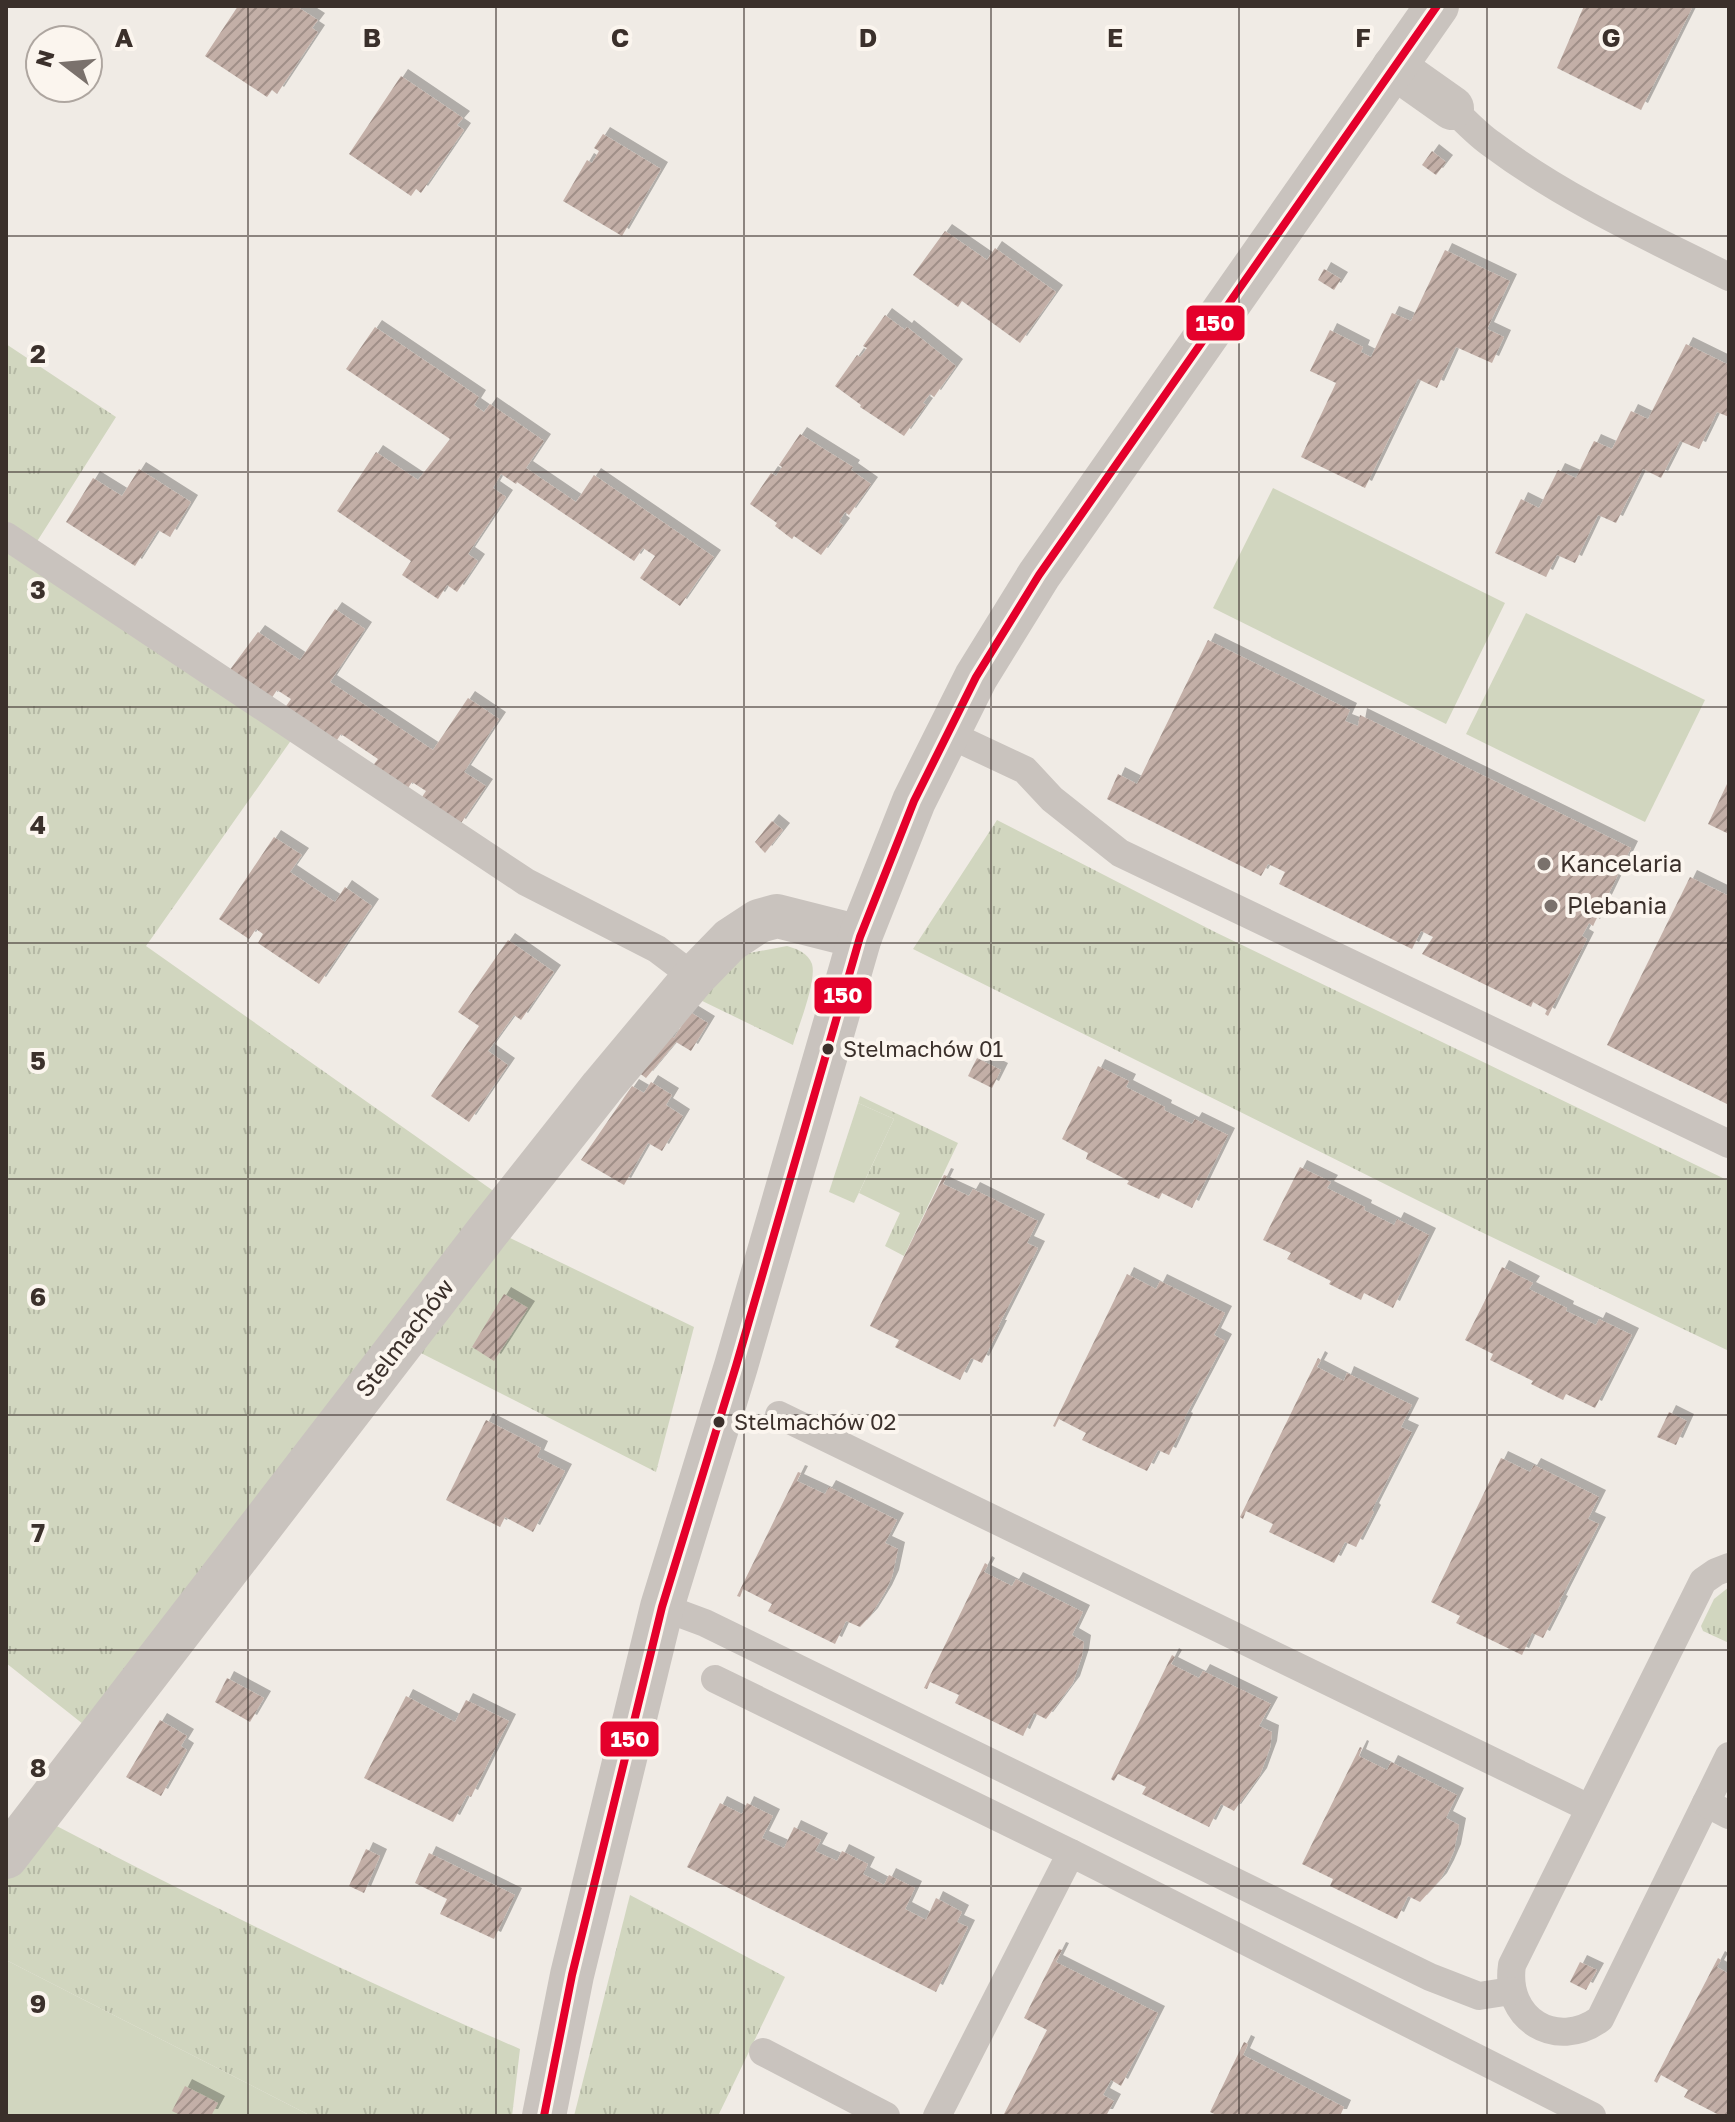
<svg xmlns="http://www.w3.org/2000/svg" width="1735" height="2122" viewBox="0 0 1735 2122" font-family="'Golos Text',sans-serif">
  <style>
    .grass { fill: url(#grass-tufts) }
    .green { fill: #d1d6bf }
    .building { fill: url(#building-hatch); filter: url(#shadow) }
    .lines { fill: none; stroke-linecap: round; stroke-linejoin: round }
    .service { stroke: #c9c3be; stroke-width: 28 }
    .minor { stroke: #c9c3be; stroke-width: 44 }
    .bus-1-casing { stroke: #fbf5ee; stroke-width: 14 }
    .bus-1 { stroke: #e4002b; stroke-width: 8 }
    .grid { fill: none; stroke: #3b302b; stroke-width: 2; stroke-opacity: 0.55 }
    .poi-dot { fill: #7a716c; stroke: #fbf5ee; stroke-width: 3 }
    .bus-dot { fill: #3b302b; stroke: #fbf5ee; stroke-width: 3 }
    .labels { text-anchor: middle; stroke-width: 8; stroke-linejoin: round; paint-order: stroke }
    .bus-label { font-size: 22px; fill: #3b302b; stroke: #fbf5ee; text-anchor: start }
    .poi-label { font-size: 24px; fill: #3b302b; stroke: #fbf5ee; text-anchor: start }
    .street-label { font-size: 24px; fill: #3b302b; stroke: #fbf5ee }
    .grid-label { font-size: 26px; text-anchor: middle; font-weight: bold; fill: #3b302b; stroke: #fbf5ee; stroke-width: 8; stroke-linejoin: round; paint-order: stroke }
    .line-badge { stroke: #fbf5ee; stroke-width: 3 }
    .badge-label { font-size: 22px; text-anchor: middle; font-weight: bold; fill: #fff }
  </style>
  <defs>
    <pattern id="grass-tufts" width="24" height="20" patternUnits="userSpaceOnUse" patternTransform="scale(2)"><rect width="24" height="20" fill="#d1d6bf"/><path d="M3 7l-1-3M5 7V3M7 7l1-3M15 17l-1-3M17 17v-4M19 17l1-3" fill="none" stroke="#b4b8a4"/></pattern>
    <pattern id="building-hatch" width="6" height="6" patternUnits="userSpaceOnUse" patternTransform="scale(2)"><rect width="6" height="6" fill="#c3afa7"/><path d="M-1 1l2-2M0 6l6-6M5 7l2-2" fill="none" stroke="#a08f88"/></pattern>
    <filter id="shadow"><feDropShadow dx="7" dy="-7" stdDeviation="0" flood-color="#0004"/></filter>
  </defs>
  <rect width="100%" height="100%" fill="#f0ebe5"/>
  <g class="grass">
    <polygon points="6,344 116,417 24,562 292,739 146,946 502,1197 88,1728 6,1663"/>
    <polygon points="997,820 1215,932 1729,1181 1729,1351 1477,1230 913,949"/>
    <path d="M 787,946 C 797,949 808,953 812,964 C 817,981 798,1027 793,1045 L 694,997 L 744,954 Z"/>
    <polygon points="860,1096 958,1143 904,1256 885,1246 900,1213 859,1193 894,1119 858,1103"/>
    <polygon points="500,1233 694,1327 656,1472 413,1349"/>
    <polygon points="1729,1587 1729,1643 1703,1631 1701,1626 1714,1599"/>
    <path d="M 47,1821 C 203,1902 359,1980 520,2049 L 512,2116 L 311,2116 L 6,1960 L 6,1877 Z"/>
    <polygon points="630,1895 785,1977 718,2116 574,2116"/>
  </g>
  <g class="green">
    <polygon points="1273,488 1505,603 1446,724 1213,608"/>
    <polygon points="1526,613 1705,700 1645,822 1466,734"/>
    <polygon points="858,1103 894,1119 854,1203 829,1192"/>
    <polygon points="6,1960 311,2116 6,2116"/>
  </g>
  <g class="building">
    <polygon points="238,6 296,6 318,20 312,28 318,32 277,94 272,90 267,97 205,56"/>
    <polygon points="1584,6 1693,6 1641,110 1557,68"/>
    <polygon points="401,76 463,118 457,125 464,130 421,193 416,189 411,196 349,154"/>
    <polygon points="603,134 661,169 622,236 563,201 587,160 592,163 599,151 594,148"/>
    <polygon points="1432,151 1446,162 1436,175 1422,165"/>
    <polygon points="945,231 987,260 995,248 1056,292 1020,343 962,301 958,307 913,275"/>
    <polygon points="1445,250 1510,281 1487,329 1504,337 1492,363 1456,347 1437,388 1418,379 1365,488 1301,457 1336,383 1310,371 1330,330 1363,347 1361,352 1371,357 1392,313 1411,321"/>
    <polygon points="1324,269 1341,279 1334,290 1318,280"/>
    <polygon points="885,315 905,330 907,327 956,366 934,397 930,394 923,403 926,405 904,436 860,407 861,405 835,386 857,355 860,357 867,348 863,346"/>
    <polygon points="375,327 479,397 474,405 484,412 490,404 544,441 526,468 576,502 594,475 714,557 680,606 640,578 655,556 643,548 634,561 517,482 516,484 501,474 493,488 506,497 468,554 478,561 457,592 447,585 438,599 402,575 411,561 337,511 376,452 418,480 450,439 346,369"/>
    <polygon points="1686,344 1729,365 1729,417 1717,412 1699,449 1680,441 1661,478 1643,469 1616,523 1598,515 1575,563 1557,555 1546,577 1495,553 1521,499 1539,508 1558,470 1576,478 1594,441 1612,449 1631,411 1648,419"/>
    <polygon points="800,434 853,467 851,470 871,484 849,515 845,512 839,522 843,525 821,555 794,536 792,539 775,526 777,523 750,504 771,473 776,476 782,467 779,465"/>
    <polygon points="139,469 191,502 170,537 158,530 135,566 66,522 93,478 122,496"/>
    <polygon points="335,609 365,629 330,682 433,750 468,698 499,719 464,772 486,786 459,826 420,800 426,791 412,782 406,791 371,768 378,759 341,734 335,743 284,709 291,699 277,690 271,699 229,671 258,632 300,660"/>
    <polygon points="1208,640 1350,710 1345,721 1358,726 1360,715 1631,848 1593,926 1589,923 1582,936 1587,939 1548,1016 1545,1014 1547,1010 1533,1002 1531,1007 1422,954 1433,937 1421,931 1412,949 1279,884 1285,872 1268,864 1261,876 1107,799 1118,774 1137,784"/>
    <polygon points="1727,784 1729,785 1729,834 1708,824"/>
    <polygon points="772,821 783,830 765,853 755,842"/>
    <polygon points="274,837 302,855 290,872 335,902 345,887 372,906 319,984 258,943 263,934 256,929 249,939 219,919"/>
    <polygon points="1690,877 1729,896 1729,1105 1607,1045"/>
    <polygon points="508,940 554,972 521,1020 514,1015 488,1051 508,1065 469,1122 431,1096 479,1026 458,1012"/>
    <polygon points="690,1012 708,1023 691,1051 676,1042 646,1078 638,1072 668,1034 674,1038"/>
    <polygon points="977,1058 1001,1070 992,1088 968,1076"/>
    <polygon points="1098,1066 1129,1081 1126,1087 1165,1107 1164,1110 1192,1124 1195,1119 1228,1135 1192,1208 1162,1193 1159,1199 1127,1184 1129,1181 1086,1159 1088,1153 1062,1139"/>
    <polygon points="651,1082 672,1095 666,1105 683,1116 662,1151 648,1143 624,1185 581,1160 632,1086 644,1093"/>
    <polygon points="1300,1167 1331,1182 1327,1188 1365,1207 1364,1210 1394,1225 1397,1219 1429,1235 1393,1308 1364,1293 1361,1300 1329,1284 1331,1281 1287,1259 1291,1253 1263,1240"/>
    <polygon points="944,1175 947,1176 943,1184 969,1196 973,1189 1038,1221 1027,1243 1038,1248 998,1327 1000,1327 982,1363 971,1358 960,1380 895,1347 899,1340 870,1326"/>
    <polygon points="1502,1267 1533,1283 1529,1289 1567,1308 1566,1311 1596,1325 1599,1319 1632,1335 1595,1408 1566,1394 1563,1400 1531,1384 1533,1381 1490,1360 1493,1354 1465,1340"/>
    <polygon points="1127,1274 1156,1289 1160,1281 1225,1313 1214,1335 1225,1341 1184,1419 1186,1420 1169,1455 1158,1450 1147,1471 1082,1440 1086,1433 1059,1419 1055,1427 1053,1426"/>
    <polygon points="504,1294 528,1308 494,1361 472,1347"/>
    <polygon points="1318,1358 1321,1360 1317,1367 1344,1381 1347,1373 1412,1405 1401,1427 1412,1432 1372,1510 1374,1512 1356,1547 1345,1542 1334,1563 1269,1532 1273,1524 1246,1511 1243,1519 1240,1517"/>
    <polygon points="1669,1412 1687,1421 1676,1445 1657,1437"/>
    <polygon points="486,1420 541,1448 537,1457 565,1471 533,1532 505,1517 500,1527 446,1500"/>
    <polygon points="1501,1458 1530,1472 1534,1465 1599,1497 1588,1519 1599,1524 1559,1602 1561,1603 1543,1638 1532,1633 1522,1655 1456,1623 1460,1616 1431,1602"/>
    <polygon points="798,1472 801,1473 797,1481 825,1494 829,1487 897,1520 885,1543 898,1549 892,1577 885,1592 871,1615 860,1627 846,1621 835,1644 768,1611 772,1604 743,1589 740,1597 737,1596"/>
    <polygon points="985,1563 988,1565 984,1572 1012,1586 1016,1579 1083,1612 1072,1635 1084,1642 1082,1656 1073,1683 1046,1719 1034,1713 1023,1736 955,1703 959,1695 930,1682 927,1689 924,1688"/>
    <polygon points="1172,1655 1175,1657 1171,1664 1199,1678 1203,1671 1271,1704 1259,1726 1272,1732 1270,1748 1260,1775 1234,1811 1221,1804 1209,1827 1142,1794 1146,1787 1118,1774 1114,1781 1111,1779"/>
    <polygon points="227,1678 264,1698 250,1722 215,1702"/>
    <polygon points="406,1696 455,1722 466,1700 509,1721 471,1797 467,1795 453,1822 364,1778"/>
    <polygon points="160,1720 187,1736 181,1746 187,1750 161,1796 126,1777"/>
    <polygon points="1360,1747 1362,1748 1359,1756 1387,1770 1391,1762 1457,1795 1446,1818 1459,1825 1454,1851 1447,1867 1440,1880 1420,1902 1408,1896 1397,1919 1330,1886 1333,1879 1302,1864"/>
    <polygon points="720,1803 742,1814 747,1803 773,1816 762,1838 784,1848 794,1827 821,1840 815,1851 837,1861 842,1851 868,1864 863,1874 884,1885 889,1875 915,1888 905,1909 926,1920 936,1898 962,1912 957,1922 968,1927 936,1992 687,1867"/>
    <polygon points="366,1849 380,1856 364,1893 349,1886"/>
    <polygon points="429,1853 515,1895 494,1939 440,1914 447,1899 415,1883"/>
    <polygon points="1059,1949 1062,1950 1056,1962 1158,2013 1121,2086 1111,2080 1103,2095 1114,2101 1106,2116 1003,2116 1047,2030 1024,2018"/>
    <polygon points="1718,1958 1721,1960 1717,1967 1729,1974 1729,2116 1721,2116 1684,2097 1688,2090 1661,2075 1657,2083 1654,2081"/>
    <polygon points="1580,1962 1597,1970 1586,1990 1570,1982"/>
    <polygon points="1244,2042 1248,2044 1243,2055 1344,2107 1340,2116 1219,2116 1210,2112"/>
    <polygon points="185,2086 218,2103 211,2116 182,2116 172,2111"/>
  </g>
  <g class="lines">
    <g class="service">
      <path d="M 1452,108 C 1465,121 1478,135 1493,145 C 1565,199 1649,237 1729,277"/>
      <polyline points="6,536 526,882 657,949 694,977"/>
      <polyline points="946,733 1025,770 1052,799 1120,853 1729,1144"/>
      <polyline points="779,1415 1589,1808"/>
      <path d="M 1729,1567 L 1716,1572 L 1703,1581 L 1512,1965 C 1504,2019 1556,2051 1600,2019 L 1729,1756"/>
      <polyline points="662,1607 705,1623 1430,1977 1479,1996 1511,1991"/>
      <polyline points="715,1679 1071,1853"/>
      <polyline points="1706,1803 1729,1815"/>
      <polyline points="763,2052 886,2116"/>
      <polyline points="937,2116 1071,1853 1592,2116"/>
    </g>
    <g class="minor">
      <polyline points="1394,67 1452,108"/>
      <polyline points="6,1857 488,1231 602,1087 694,977 730,940 759,921 777,916 860,937"/>
      <polyline points="544,2116 572,1975 662,1607 736,1366 860,937 914,801 976,677 1039,575 1437,6"/>
    </g>
    <g class="bus-1-casing">
      <polyline id="bus-1" points="544,2116 572,1975 662,1607 736,1366 860,937 914,801 976,677 1039,575 1437,6"/>
    </g>
    <use href="#bus-1" class="bus-1"/>
  </g>
  <path class="grid" d="M 248,6 L 248,2116M 496,6 L 496,2116M 744,6 L 744,2116M 991,6 L 991,2116M 1239,6 L 1239,2116M 1487,6 L 1487,2116M 6,236 L 1729,236M 6,472 L 1729,472M 6,707 L 1729,707M 6,943 L 1729,943M 6,1179 L 1729,1179M 6,1415 L 1729,1415M 6,1650 L 1729,1650M 6,1886 L 1729,1886"/>
  <g class="poi-dot">
    <circle cx="1544" cy="864" r="8"/>
    <circle cx="1551" cy="906" r="8"/>
  </g>
  <g class="bus-dot">
    <circle cx="828" cy="1049" r="7"/>
    <circle cx="719" cy="1422" r="7"/>
  </g>
  <g class="labels">
    <g class="bus-label">
      <text x="843" y="1057">Stelmachów 01</text>
      <text x="734" y="1430">Stelmachów 02</text>
    </g>
    <g class="poi-label">
      <text x="1560" y="872">Kancelaria</text>
      <text x="1567" y="914">Plebania</text>
    </g>
    <g class="street-label">
      <text transform="translate(405 1338) rotate(-52)" y="8">Stelmachów</text>
    </g>
  </g>
  <g class="grid-label">
    <text x="124" y="47">A</text>
    <text x="372" y="47">B</text>
    <text x="620" y="47">C</text>
    <text x="868" y="47">D</text>
    <text x="1115" y="47">E</text>
    <text x="1363" y="47">F</text>
    <text x="1611" y="47">G</text>
    <text x="38" y="363">2</text>
    <text x="38" y="599">3</text>
    <text x="38" y="834">4</text>
    <text x="38" y="1070">5</text>
    <text x="38" y="1306">6</text>
    <text x="38" y="1542">7</text>
    <text x="38" y="1777">8</text>
    <text x="38" y="2013">9</text>
  </g>
  <g class="line-badge">
    <rect x="1185" y="304" width="61" height="38" rx="8" fill="#e4002b"/>
    <rect x="813" y="976" width="60" height="39" rx="8" fill="#e4002b"/>
    <rect x="599" y="1720" width="61" height="38" rx="8" fill="#e4002b"/>
  </g>
  <g class="badge-label">
    <text x="1215" y="331">150</text>
    <text x="843" y="1003">150</text>
    <text x="630" y="1747">150</text>
  </g>
  <rect width="1735" height="2122" fill="none" stroke="#3b302b" stroke-width="16"/>
  <g transform="translate(64 64) rotate(286)"><circle r="38" fill="#fbf5ee" stroke="#aea6a0" stroke-width="2"/>
  <path d="M0-6L14 30L0 20L-14 30Z" fill="#7a716c"/>
  <text y="-12" font-size="22" font-weight="bold" text-anchor="middle" fill="#3b302b">N</text>
  </g>
</svg>
